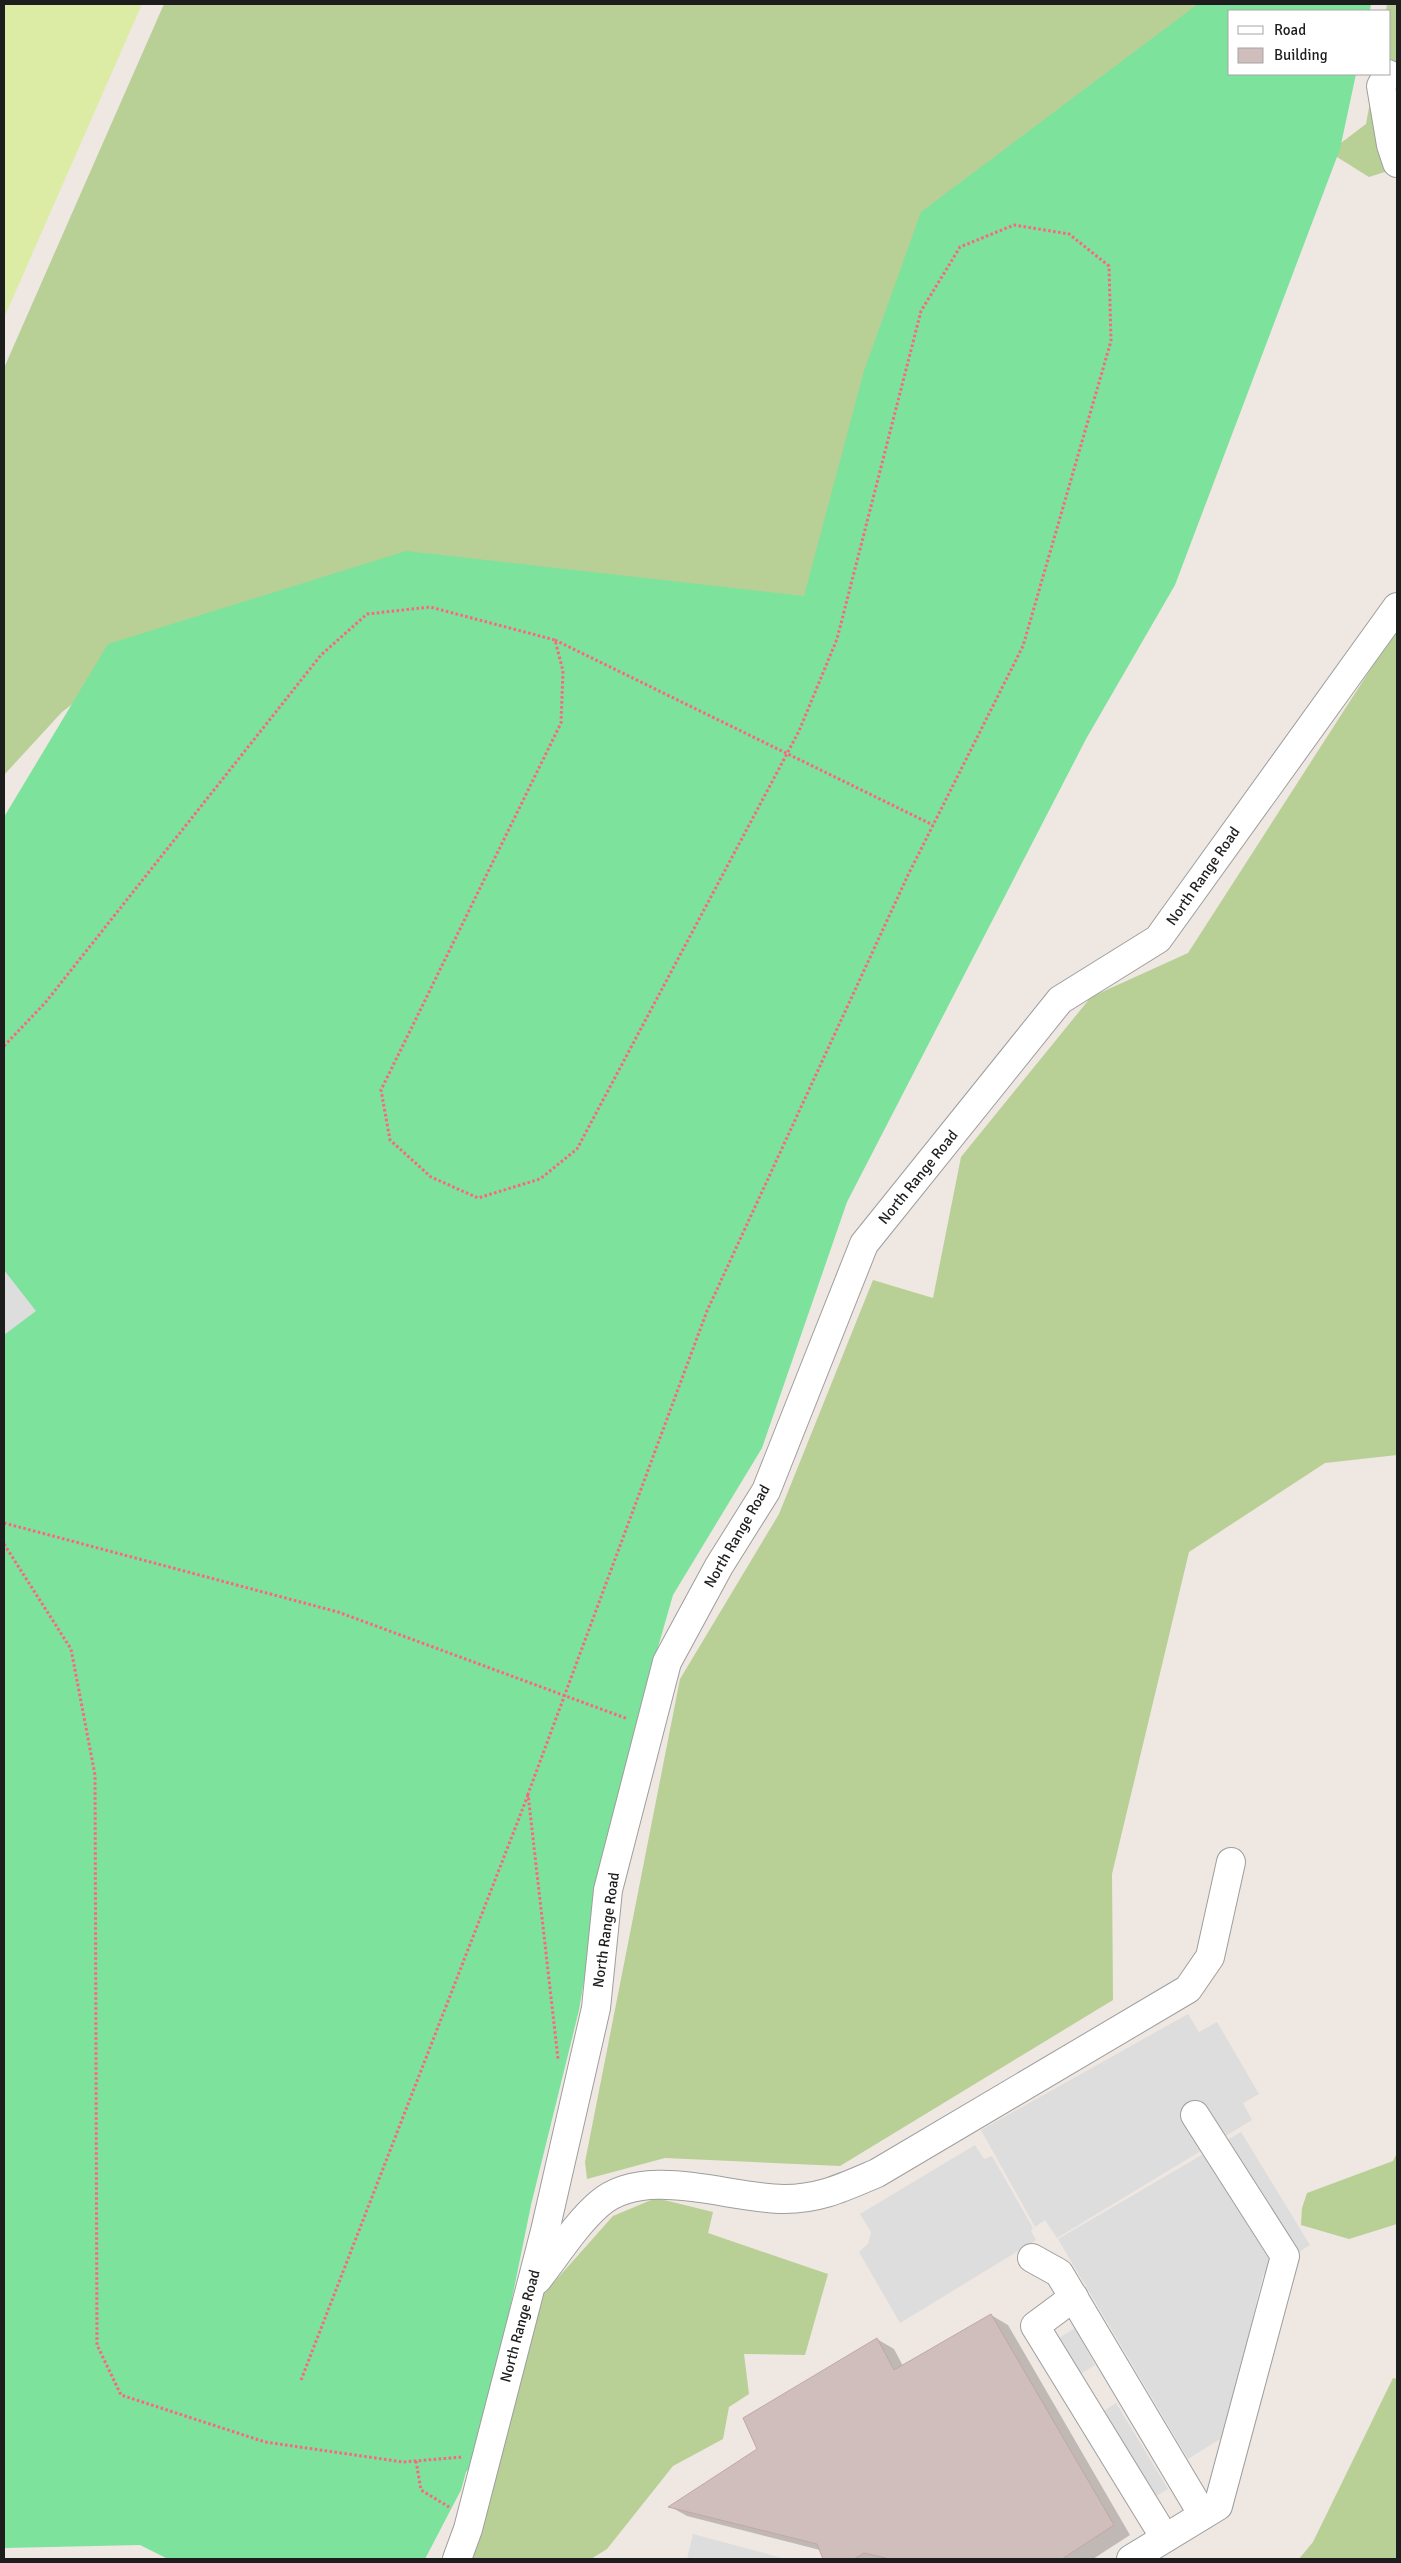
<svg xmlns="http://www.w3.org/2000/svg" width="1401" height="2563" viewBox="0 0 1401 2563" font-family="Signika,sans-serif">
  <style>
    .grass { fill: #ddeca5 }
    .forest { fill: #b8d095 }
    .pitch { fill: #7ce29c }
    .parking { fill: #ddd }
    .shadow { fill: #0003 }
    .building { fill: #cfbebb; stroke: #c1a8a4 }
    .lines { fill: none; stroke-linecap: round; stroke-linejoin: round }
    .minor-casing { stroke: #9e9e9e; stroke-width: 30 }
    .path { stroke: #ff6382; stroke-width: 3; stroke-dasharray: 2.5 2.5; stroke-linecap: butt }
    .minor { stroke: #fff; stroke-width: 28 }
    .labels { text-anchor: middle; stroke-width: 4; stroke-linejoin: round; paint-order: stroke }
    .street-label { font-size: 15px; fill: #1d1d1d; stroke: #fff }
  </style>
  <rect width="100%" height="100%" fill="#efe7e2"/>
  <polygon class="grass" points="4,4 142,4 4,318"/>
  <g class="forest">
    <polygon points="164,4 1227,4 806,612 110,675 62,712 4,775 4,368"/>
    <polygon points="1387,4 1397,4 1397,168 1369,177 1329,152 1366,124 1375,74 1390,74 1390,11 1386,11"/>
    <polygon points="1397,628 1397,1455 1325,1463 1189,1552 1112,1874 1113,2000 840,2166 665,2158 587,2179 585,2162 680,1679 779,1514 873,1280 933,1298 961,1157 1091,997 1188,953"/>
    <polygon points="1397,2153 1397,2224 1349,2239 1301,2225 1302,2208 1307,2193 1393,2161"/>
    <polygon points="656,2198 713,2212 708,2233 828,2274 805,2355 744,2354 749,2394 729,2407 723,2439 673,2466 607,2549 591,2559 470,2559 540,2298 613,2216"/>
    <polygon points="1393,2378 1397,2379 1397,2559 1299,2559 1313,2542"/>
  </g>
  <polygon class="pitch" points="1198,4 1371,4 1370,11 1230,11 1230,74 1356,74 1340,149 1175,585 1086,739 847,1202 762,1448 673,1595 650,1675 594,1921 579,2010 531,2205 480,2456 466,2472 461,2490 425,2559 168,2559 140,2545 4,2548 4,817 108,644 406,551 804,596 864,371 921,212"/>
  <g class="parking">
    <polygon points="4,1270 36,1311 4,1335"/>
    <polygon points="1188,2014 1199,2032 1217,2022 1259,2094 1243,2103 1252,2120 1057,2238 1045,2220 1035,2227 981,2130"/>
    <polygon points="1241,2132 1310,2245 1263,2275 1225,2436 1188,2459 1058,2239"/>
    <polygon points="975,2145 984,2159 992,2156 1033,2228 1031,2231 1036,2240 900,2323 859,2252 868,2244 871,2232 860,2214"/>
    <polygon points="1075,2328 1095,2365 1079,2375 1059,2338"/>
    <polygon points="1116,2403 1168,2489 1153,2498 1101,2413"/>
    <polygon points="693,2534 786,2559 687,2559"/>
  </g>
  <polygon class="shadow" points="991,2315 1008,2325 1130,2535 1093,2559 825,2559 820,2550 687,2516 671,2507 758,2450 877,2339 894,2349 903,2366"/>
  <polygon class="building" points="991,2314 1114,2525 1062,2559 890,2559 864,2553 854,2559 823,2559 817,2544 668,2507 757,2449 743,2418 877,2338 894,2370"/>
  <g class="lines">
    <g class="minor-casing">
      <g id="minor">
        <polyline points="1388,74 1381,86 1391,145 1397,163"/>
        <polyline points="1032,2258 1059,2273 1203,2515"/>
        <path d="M 537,2280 C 557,2255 575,2225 599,2204 C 645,2164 729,2199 784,2199 C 820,2199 844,2187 877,2173 L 1188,1989 L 1210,1957 L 1231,1862"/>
        <polyline points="1074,2297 1035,2326 1165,2538"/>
        <polyline points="457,2559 468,2529 545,2231 596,2008 608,1890 667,1662 719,1566 766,1491 864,1244 1060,1000 1158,939 1397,607"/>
        <polyline points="1131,2559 1218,2506 1285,2256 1195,2115"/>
      </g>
    </g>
    <g class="path">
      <polyline points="555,640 933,825"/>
      <polyline points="4,1046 45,1003 321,655 367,614 430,607 555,640 563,671 561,723 381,1090 390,1140 431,1177 478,1198 540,1179 577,1149 799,731 837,639 921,311 960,247 1014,225 1069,234 1109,266 1111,341 1023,646 908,875 707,1311 528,1794 558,2059"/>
      <polyline points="4,1523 338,1612 628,1719"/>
      <polyline points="4,1544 71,1649 95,1775 97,2345 121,2395 265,2442 403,2462 463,2457"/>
      <polyline points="301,2380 528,1795"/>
      <polyline points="416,2461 421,2490 449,2507"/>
    </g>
    <use href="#minor" class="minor"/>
  </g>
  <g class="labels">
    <g class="street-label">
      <text transform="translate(1203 876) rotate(-55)" y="5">North Range Road</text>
      <text transform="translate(918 1177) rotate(-51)" y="5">North Range Road</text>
      <text transform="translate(737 1536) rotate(-60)" y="5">North Range Road</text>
      <text transform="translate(606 1930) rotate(-82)" y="5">North Range Road</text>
      <text transform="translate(520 2326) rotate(-75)" y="5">North Range Road</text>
    </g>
  </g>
  <rect width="1401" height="2563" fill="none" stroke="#1d1d1d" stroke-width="10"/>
  <rect x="1228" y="10" width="162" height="65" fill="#ffffff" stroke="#a5a5a5"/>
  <rect x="1238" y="26" width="25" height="8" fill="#ffffff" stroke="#a5a5a5"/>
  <text x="1274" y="35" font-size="15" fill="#1d1d1d">Road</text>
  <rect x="1238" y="48" width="25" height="15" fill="#cfbebb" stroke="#a5a5a5"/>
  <text x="1274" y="60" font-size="15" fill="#1d1d1d">Building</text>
</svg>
